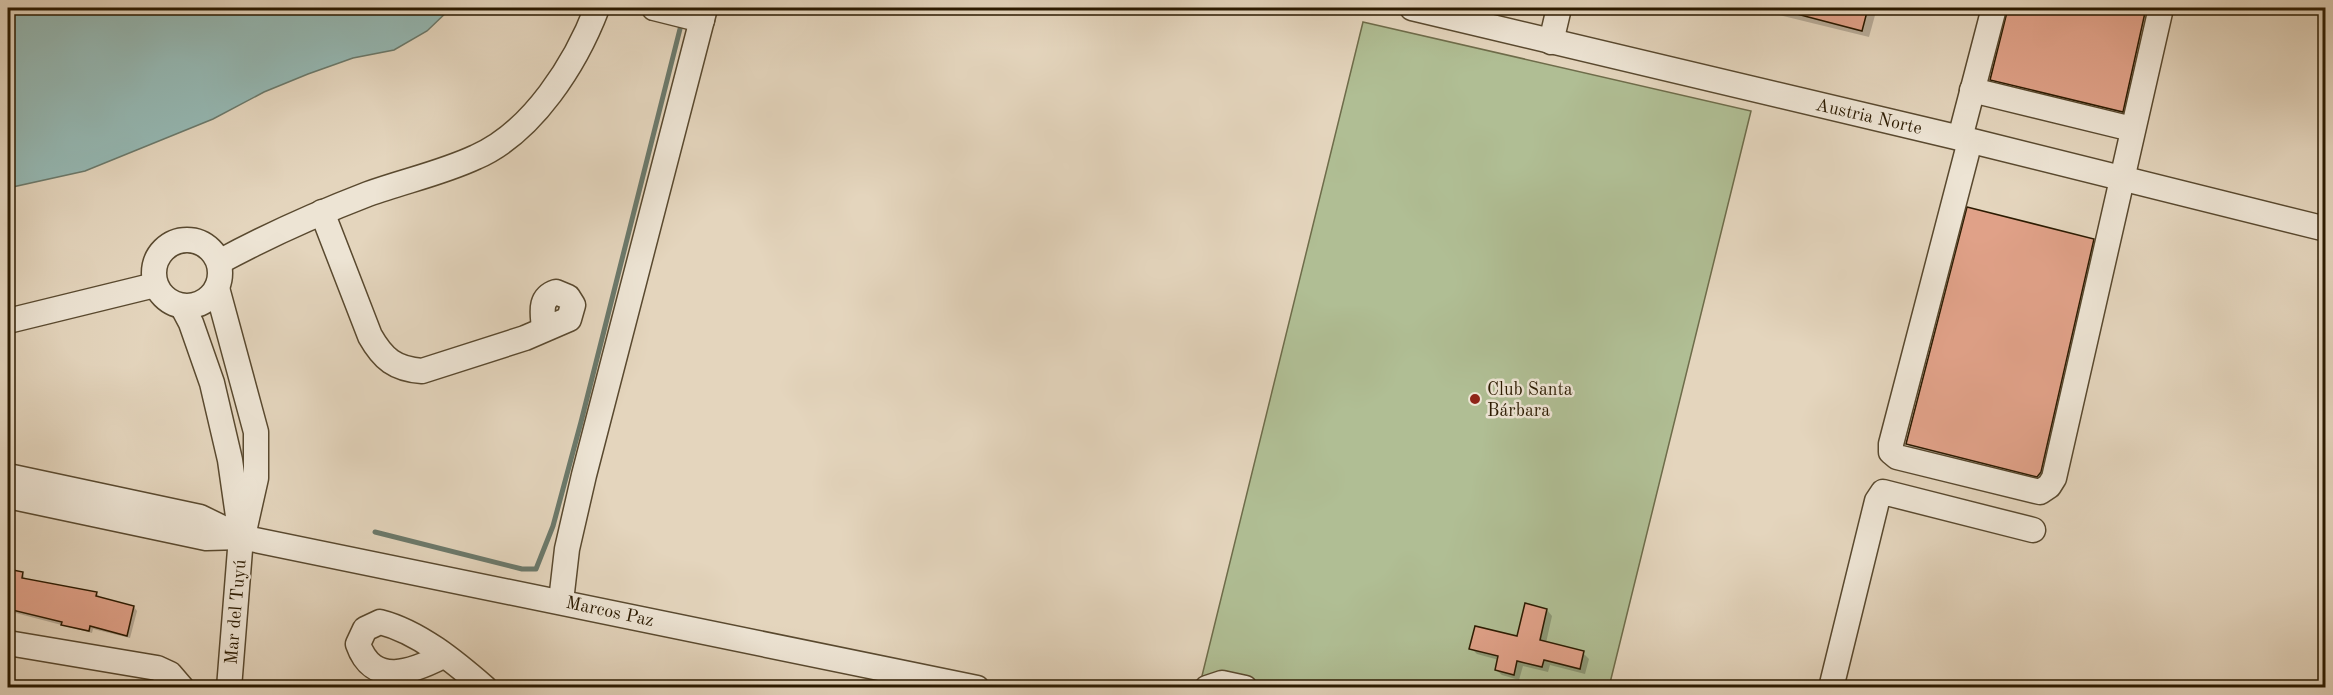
<svg xmlns="http://www.w3.org/2000/svg" width="2333" height="695" viewBox="0 0 2333 695" font-family="'Old Standard TT',serif">
  <style>
    .green { fill: #b0be94; stroke: #6e6c4a; stroke-width: 1.5 }
    .water { fill: #95b8b3; stroke: #6b796b; stroke-width: 1.5 }
    .shadow { fill: #0003 }
    .lines { fill: none; stroke-linecap: round; stroke-linejoin: round }
    .stream { stroke: #6b796b; stroke-width: 5 }
    .building { fill: #e0a188; stroke: #2b1a00; stroke-width: 1.5 }
    .minor-casing { stroke: #59492f; stroke-width: 27 }
    .minor { stroke: #ede4d4; stroke-width: 24 }
    .poi-dot { fill: #8f2418; stroke: #ede4d4; stroke-width: 2 }
    .labels { text-anchor: middle; stroke-width: 5; stroke-linejoin: round; paint-order: stroke }
    .street-label { font-size: 18px; fill: #2b1a00; stroke: #ede4d4 }
    .poi-label { font-size: 18px; fill: #2b1a00; stroke: #ede4d4; text-anchor: start }
  </style>
  <rect width="100%" height="100%" fill="#e4d5bd"/>
  <filter id="stains"><feTurbulence type="fractalNoise" baseFrequency=".00333" numOctaves="4"/><feColorMatrix values="0 0 0 0 .2 0 0 0 0 .09 0 0 0 0 .02 0 0 0 .5 -.17"/></filter>
  <radialGradient id="worn" r=".72"><stop offset=".6" stop-color="#630" stop-opacity="0"/><stop offset="1" stop-color="#630" stop-opacity=".3"/></radialGradient>
  <polygon class="green" points="1363,22 1751,111 1609,687 1199,688"/>
  <polygon class="water" points="8,8 451,8 427,31 394,50 353,58 308,74 264,92 213,119 85,171 8,188"/>
  <g class="shadow">
    <polygon points="1750,8 1877,8 1869,37"/>
    <polygon points="2011,8 2153,8 2128,117 1997,85 1992,79"/>
    <polygon points="2093,240 2099,246 2043,482 1913,450 1907,444"/>
    <polygon points="8,570 23,573 25,580 97,594 100,597 134,607 137,611 130,638 93,629 92,633 8,611"/>
    <polygon points="1547,610 1552,616 1546,643 1583,653 1589,659 1585,674 1550,665 1548,672 1523,666 1519,680 1502,675 1496,670 1499,660 1477,654 1471,648 1518,638"/>
  </g>
  <g class="lines">
    <polyline class="stream" points="375,532 522,569 536,569 553,526 581,422 682,21"/>
  </g>
  <g class="building">
    <polygon points="1790,8 1868,8 1862,31 1789,12"/>
    <polygon points="2008,8 2146,8 2123,112 1990,80"/>
    <polygon points="1967,207 2094,239 2041,472 2037,477 1906,444"/>
    <polygon points="8,569 23,572 22,578 97,592 96,596 134,606 127,636 90,626 89,631 61,625 62,622 8,609"/>
    <polygon points="1525,603 1547,609 1540,640 1584,651 1580,669 1544,660 1542,667 1517,661 1514,675 1495,670 1498,656 1469,649 1475,626 1517,636"/>
  </g>
  <g class="lines">
    <g class="minor-casing">
      <g id="minor">
        <polyline points="654,8 702,20"/>
        <polyline points="1412,8 1960,138 2326,229"/>
        <polyline points="1551,42 1559,8"/>
        <polyline points="1972,90 2132,129"/>
        <polyline points="1960,138 1994,8"/>
        <polyline points="1970,141 1891,444 1891,452 1897,457 2040,492 2049,486 2054,478 2161,8"/>
        <path d="M 322,212 L 370,336 C 383,359 395,369 422,371 L 525,338 L 569,319 L 573,305 L 568,297 L 556,292 C 538,298 543,314 544,329"/>
        <circle cx="187" cy="273" r="33"/>
        <path d="M 219,262 C 267,236 316,214 368,194 C 404,181 442,173 476,157 C 533,132 576,63 597,8"/>
        <polyline points="217,288 256,432 256,478 245,527"/>
        <polyline points="182,306 191,323 212,383 230,460 241,537 229,688"/>
        <polyline points="8,321 155,285"/>
        <polyline points="8,476 200,517 237,535"/>
        <polyline points="8,496 206,538 241,537 977,688"/>
        <polyline points="561,601 567,549 584,475 705,8"/>
        <polyline points="8,643 157,668 170,674 182,688"/>
        <path d="M 443,656 C 412,672 373,687 358,644 L 365,629 L 380,622 C 419,632 455,662 485,688"/>
        <polyline points="1207,688 1222,683 1245,688"/>
        <polyline points="1831,688 1877,501 1883,492 2033,530"/>
      </g>
    </g>
    <use href="#minor" class="minor"/>
  </g>
  <circle class="poi-dot" cx="1475" cy="399" r="6"/>
  <g class="labels">
    <g class="street-label">
      <text transform="translate(1869 116) rotate(13)" y="6">Austria Norte</text>
      <text transform="translate(610 611) rotate(12)" y="6">Marcos Paz</text>
      <text transform="translate(235 612) rotate(-85)" y="6">Mar del Tuyú</text>
    </g>
    <g class="poi-label">
      <text x="1487" y="395">Club Santa<tspan x="1487" dy="21">Bárbara</tspan></text>
    </g>
  </g>
  <rect width="2333" height="695" fill="none" stroke="#e4d5bd" stroke-width="30"/>
  <rect x="9" y="9" width="2315" height="677" fill="none" stroke="#2b1a00" stroke-width="3"/>
  <rect x="15" y="15" width="2303" height="665" fill="none" stroke="#2b1a00" stroke-width="1.5"/>
  <rect width="100%" height="100%" filter="url(#stains)"/>
  <rect width="100%" height="100%" fill="url(#worn)"/>
</svg>
